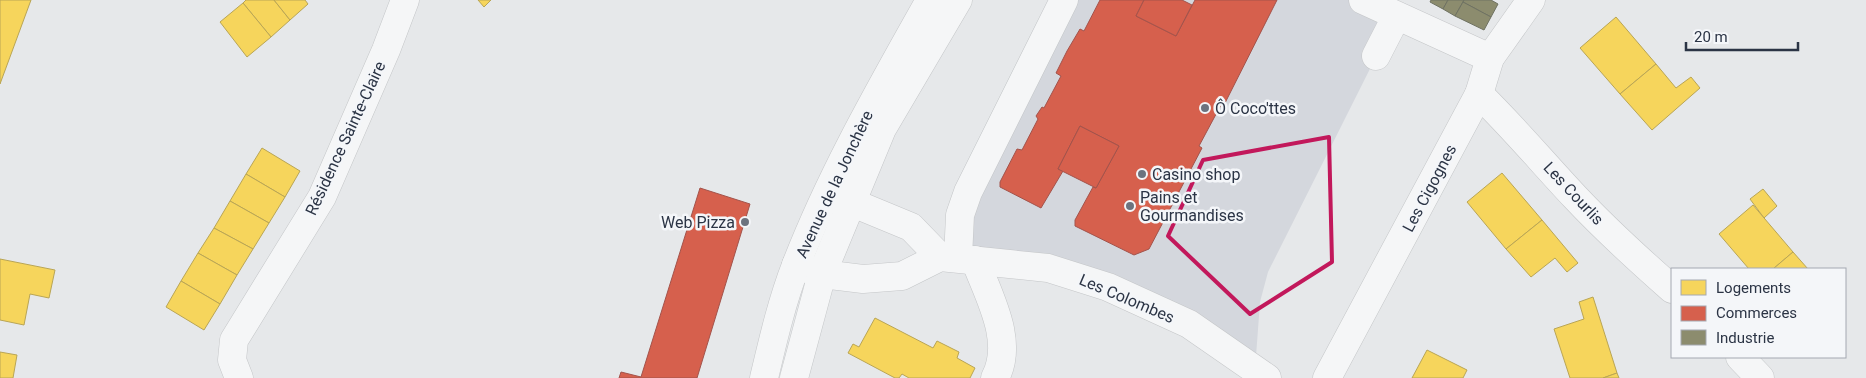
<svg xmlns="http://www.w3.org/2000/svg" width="1866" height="378" viewBox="0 0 1866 378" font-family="Roboto,sans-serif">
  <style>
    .built { fill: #d4d7dd }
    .homes { fill: #f6d55c; stroke: #b9a555 }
    .shops { fill: #d6604d; stroke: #a3534b }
    .industry { fill: #8c8c6e; stroke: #6f7262 }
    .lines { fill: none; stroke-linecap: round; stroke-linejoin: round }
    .minor-casing { stroke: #c4c6c8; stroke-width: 29 }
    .minor { stroke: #f5f6f7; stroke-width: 28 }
    .marked { fill: none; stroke: #c2185b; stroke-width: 4; stroke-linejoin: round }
    .poi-dot { fill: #6c737f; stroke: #f4f6f9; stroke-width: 2 }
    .labels { text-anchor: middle; stroke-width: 5; stroke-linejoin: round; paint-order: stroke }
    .poi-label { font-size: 16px; fill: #2b3445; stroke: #f4f6f9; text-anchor: start }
    .street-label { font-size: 16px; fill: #2b3445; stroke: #f4f6f9 }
  </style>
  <rect width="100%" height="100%" fill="#e6e8ea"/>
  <polygon class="built" points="1064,0 1363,0 1396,17 1268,272 1260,302 1255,370 1108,287 958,258 960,215"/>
  <g class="homes">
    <polygon points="0,0 31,0 0,84"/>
    <polygon points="246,0 274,0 290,20 271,37 243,3"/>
    <polygon points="274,0 305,0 308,4 290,20"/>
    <polygon points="478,0 491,0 484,7"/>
    <polygon points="243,3 271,37 247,57 220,22"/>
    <polygon points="1616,17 1656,64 1620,94 1580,48"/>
    <polygon points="1656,64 1676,88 1691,77 1700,88 1652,130 1620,94"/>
    <polygon points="262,148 300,171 285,197 246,174"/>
    <polygon points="1502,173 1542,220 1506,249 1467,202"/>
    <polygon points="246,174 285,197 269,223 230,201"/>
    <polygon points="1763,189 1777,206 1764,218 1750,199"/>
    <polygon points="230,201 269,223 253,249 214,228"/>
    <polygon points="1753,205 1793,252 1773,269 1749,269 1719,234"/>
    <polygon points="1542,220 1578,263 1567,272 1555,258 1531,277 1506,249"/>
    <polygon points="214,228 253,249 237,275 198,253"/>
    <polygon points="1793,252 1808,269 1773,269"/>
    <polygon points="198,253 237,275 220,304 181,281"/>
    <polygon points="0,259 55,270 49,298 30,294 24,325 0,320"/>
    <polygon points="181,281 220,304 204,330 166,307"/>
    <polygon points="1593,297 1617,373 1603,378 1570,378 1554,329 1584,319 1579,302"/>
    <polygon points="875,318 933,348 937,341 959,352 957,358 975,368 970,378 909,378 902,374 899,378 895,378 848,353 853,344 859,347"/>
    <polygon points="1427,350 1467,370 1463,378 1412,378"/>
    <polygon points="0,352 17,355 13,378 0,378"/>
    <polygon points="1617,373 1619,378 1603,378"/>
  </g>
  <g class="shops">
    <polygon points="1100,0 1144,0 1136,16 1176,36 1195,0 1277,0 1225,103 1222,103 1199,146 1202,148 1149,249 1134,255 1075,226 1075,220 1093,187 1096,188 1119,146 1080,126 1058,169 1063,171 1041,208 1000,187 1000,182 1017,149 1022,150 1038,119 1036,116 1042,107 1044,108 1061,76 1056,73 1067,51 1080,29 1084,31"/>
    <polygon points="1144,0 1182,0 1192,5 1176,36 1136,16"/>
    <polygon points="1080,126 1119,146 1096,188 1058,169"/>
    <polygon points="700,188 750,204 697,378 619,378 621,372 641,377"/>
  </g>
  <g class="industry">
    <polygon points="1431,0 1448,0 1443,9 1430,2"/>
    <polygon points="1448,0 1464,0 1455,16 1443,9"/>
    <polygon points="1464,0 1491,0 1498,4 1491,17 1463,2"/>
    <polygon points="1463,2 1491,17 1484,30 1455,16"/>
  </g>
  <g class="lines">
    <g class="minor-casing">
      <g id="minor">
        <polyline points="1363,0 1490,58"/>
        <polyline points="1376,56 1396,17"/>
        <path d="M 1479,94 C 1513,127 1543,163 1575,197 C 1606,230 1639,260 1672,289"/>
        <polyline points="836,196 911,227 940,257"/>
        <polyline points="958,258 960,215 968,192 1064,0"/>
        <path d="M 975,260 C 988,295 1015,341 995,378"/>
        <polyline points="796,265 822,274 863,279 902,276 940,257 1048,268 1108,287 1189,324 1267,378"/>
        <polyline points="1740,357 1760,378"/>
        <polyline points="239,378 232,360 234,340 322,197 386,50 405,0"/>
        <path d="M 764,378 C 773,340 782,301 796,265 C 832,172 882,86 930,0"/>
        <polyline points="794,378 822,274 882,129 958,0"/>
        <polyline points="1327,378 1479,94 1490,58 1531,0"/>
      </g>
    </g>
    <use href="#minor" class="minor"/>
  </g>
  <path class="marked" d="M 1329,137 L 1332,262 L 1250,314 L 1168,236 L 1203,160 Z"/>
  <g class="poi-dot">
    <circle cx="1205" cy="108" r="5"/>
    <circle cx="1142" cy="174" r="5"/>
    <circle cx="1130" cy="206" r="5"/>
    <circle cx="745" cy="222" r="5"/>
  </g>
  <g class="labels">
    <g class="poi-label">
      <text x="1215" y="114">Ô Coco'ttes</text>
      <text x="1152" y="180">Casino shop</text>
      <text x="1140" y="203">Pains et<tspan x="1140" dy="18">Gourmandises</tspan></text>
      <text x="735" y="228" text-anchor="end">Web Pizza</text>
    </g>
    <g class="street-label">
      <text transform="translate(345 138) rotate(-65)" y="6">Résidence Sainte-Claire</text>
      <text transform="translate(834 184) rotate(-65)" y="6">Avenue de la Jonchère</text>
      <text transform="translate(1429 188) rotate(-62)" y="6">Les Cigognes</text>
      <text transform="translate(1574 193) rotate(47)" y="6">Les Courlis</text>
      <text transform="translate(1127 298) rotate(23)" y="6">Les Colombes</text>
    </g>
  </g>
  <rect x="1671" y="268" width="175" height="90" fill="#f4f6f9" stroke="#a4a8b1"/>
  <rect x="1681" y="280" width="25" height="15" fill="#f6d55c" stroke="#a4a8b1"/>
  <text x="1716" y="293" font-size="15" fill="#2b3445">Logements</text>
  <rect x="1681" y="306" width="25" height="15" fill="#d6604d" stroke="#a4a8b1"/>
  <text x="1716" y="318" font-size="15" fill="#2b3445">Commerces</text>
  <rect x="1681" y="330" width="25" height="15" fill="#8c8c6e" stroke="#a4a8b1"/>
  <text x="1716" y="343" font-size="15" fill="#2b3445">Industrie</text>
  <path d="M1686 42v8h112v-8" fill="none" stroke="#2b3445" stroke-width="2.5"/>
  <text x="1694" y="42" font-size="15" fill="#2b3445" stroke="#f4f6f9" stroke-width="4" paint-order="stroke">20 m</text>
</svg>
